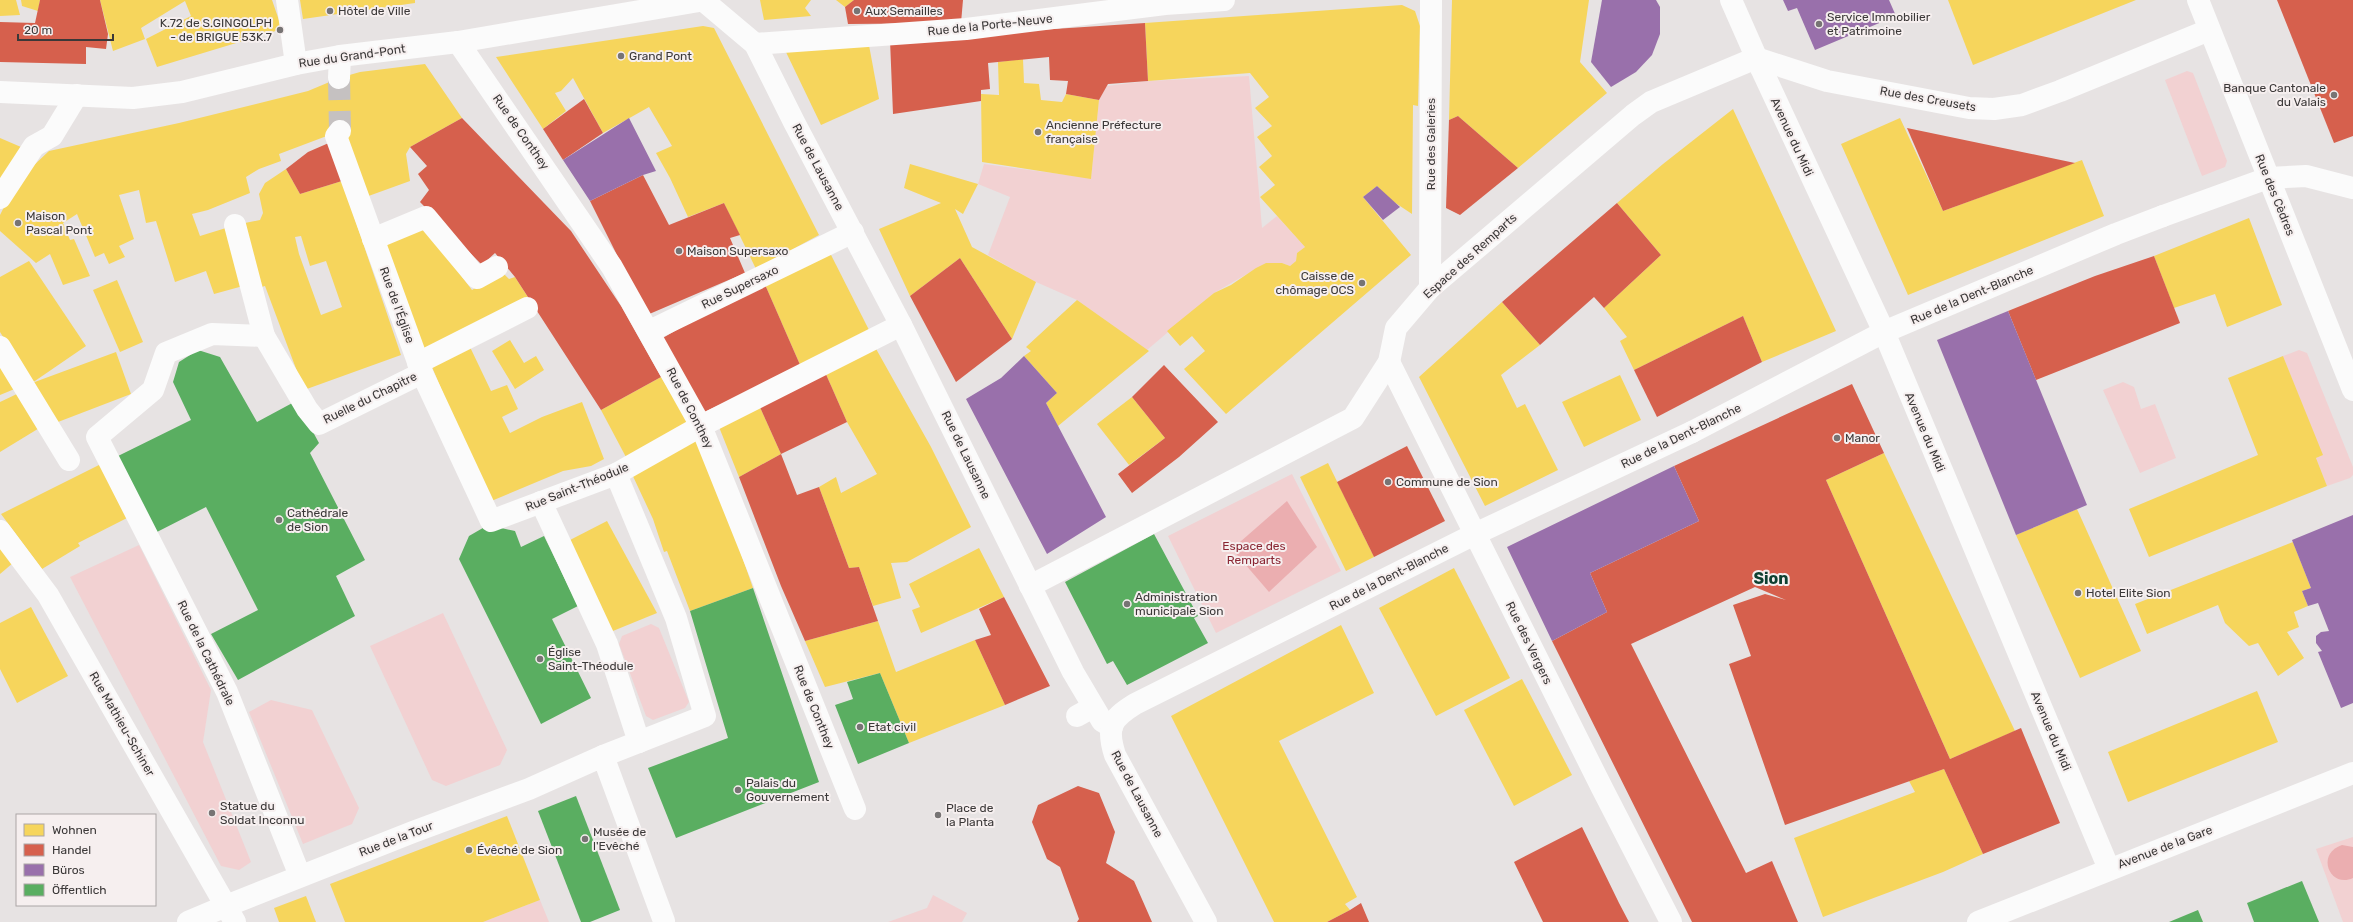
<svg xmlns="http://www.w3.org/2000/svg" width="2353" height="922" viewBox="0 0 2353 922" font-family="Rubik,sans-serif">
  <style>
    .green { fill: #f2d1d2 }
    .water { fill: #ebaeb0 }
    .homes { fill: #f6d55c; fill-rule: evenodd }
    .shops { fill: #d6604d }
    .offices { fill: #9970ab }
    .public { fill: #5aae61 }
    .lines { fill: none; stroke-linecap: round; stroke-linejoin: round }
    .pedestrian-tunnel { stroke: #c5c1c1; stroke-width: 22; stroke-dasharray: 22 11; stroke-linecap: butt }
    .pedestrian { stroke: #fbfbfb; stroke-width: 22 }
    .minor { stroke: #fbfbfb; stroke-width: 22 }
    .tertiary { stroke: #fbfbfb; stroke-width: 22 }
    .poi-dot { fill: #777474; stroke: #f6efef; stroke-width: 1.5 }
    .labels { text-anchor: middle; stroke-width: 4; stroke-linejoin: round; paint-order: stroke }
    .poi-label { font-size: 12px; fill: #3b3838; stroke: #f6efef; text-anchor: start }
    .street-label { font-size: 12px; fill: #3b3838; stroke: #f6efef }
    .park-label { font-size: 12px; fill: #8a2633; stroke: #f6efef }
    .district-label { font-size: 16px; font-weight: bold; fill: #0d4030; stroke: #f6efef }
  </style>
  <rect width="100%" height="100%" fill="#e7e3e3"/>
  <g class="green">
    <polygon points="2187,71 2193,73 2227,161 2225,167 2202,176 2165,80"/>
    <polygon points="1249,76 1262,228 1277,216 1305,247 1297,253 1296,261 1290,266 1282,263 1266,263 1214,293 1147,350 1077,300 1036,282 988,255 1010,197 978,184 984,164 1091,178 1099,100 1107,86 1148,81"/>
    <polygon points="2299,350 2307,353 2353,467 2353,475 2350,478 2327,486 2316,458 2322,455 2283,356"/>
    <polygon points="2123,382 2134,387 2141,409 2155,404 2176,458 2140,473 2103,390"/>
    <polygon points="1292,474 1341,571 1216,633 1168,536"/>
    <polygon points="139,545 211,690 203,742 251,862 239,870 221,866 70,577"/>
    <polygon points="443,613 507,750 500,765 446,786 432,780 370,646"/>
    <polygon points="651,624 659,628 689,702 685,708 653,720 646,716 619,644 622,636"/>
    <polygon points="271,700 312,710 359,808 352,824 303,844 249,712"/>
    <polygon points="2353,837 2353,922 2343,922 2316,849"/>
    <polygon points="933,895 967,913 962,922 888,922 927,908"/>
    <polygon points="540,900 549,922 483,922"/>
  </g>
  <g class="water">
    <polygon points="1287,501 1317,547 1269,592 1232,549"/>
    <path d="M 2342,845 L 2353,847 L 2353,878 C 2330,889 2315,854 2342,845 Z"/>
  </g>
  <g class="homes">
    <polygon points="0,0 16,0 20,15 0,16"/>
    <polygon points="21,0 40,0 38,11 22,6"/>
    <polygon points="100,0 272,0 282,29 157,67 146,39 191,16 185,1 141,28 145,39 113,51"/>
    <polygon points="300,0 415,0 415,3 303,19"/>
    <polygon points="760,0 811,0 805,8 811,16 764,20"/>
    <polygon points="836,0 854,0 845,7"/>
    <polygon points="1452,0 1589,0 1580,62 1607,93 1518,168 1458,116 1449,120"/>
    <polygon points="1948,0 2136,0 1973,65"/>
    <polygon points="1402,5 1415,11 1420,26 1418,106 1413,105 1412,214 1388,198 1377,186 1363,197 1411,255 1226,414 1184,369 1205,351 1192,336 1180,346 1167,331 1214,293 1231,285 1256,268 1266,263 1282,263 1290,266 1296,261 1297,253 1305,247 1260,197 1275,185 1259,167 1272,156 1257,137 1272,126 1255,108 1269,97 1250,73 1148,81 1145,23"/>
    <polygon points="703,26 714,28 819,235 756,269 724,203 688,217 670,178 656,153 672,146 649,107 603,133 573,78 561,91 555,93 566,111 543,129 496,57"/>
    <polygon points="868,40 879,99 821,125 785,50"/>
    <polygon points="1023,59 1024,83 1039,84 1041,100 1062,102 1066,94 1099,100 1091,179 982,162 981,94 999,95 998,62"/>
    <polygon points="425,64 462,118 410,147 406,154 410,181 363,198 340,131 279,154 281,161 259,169 246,177 250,193 208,210 192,214 200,236 226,228 243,286 214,294 206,271 175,282 156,221 146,223 139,190 119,195 134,239 119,246 125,257 109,264 104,253 95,257 77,214 63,223 70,240 74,239 90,276 63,285 50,254 36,263 0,231 0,215 17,181 49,151 179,123 308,91 339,78 360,72"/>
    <polygon points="1733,109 1836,331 1762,362 1743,316 1634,370 1620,341 1627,337 1604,308 1661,255 1617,203 1663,164"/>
    <polygon points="1900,118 1943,211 2082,160 2104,216 1908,295 1841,144"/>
    <polygon points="0,138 21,147 0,182"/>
    <polygon points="910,164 978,184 963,214 955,209 972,247 1036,282 1012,339 960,258 910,296 879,229 941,203 904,188"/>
    <path d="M 286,169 L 300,194 L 342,181 L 401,355 L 304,390 L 265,286 L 255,289 L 240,224 L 260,220 L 263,213 L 259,194 L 265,183 ZM 301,236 L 310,266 L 326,261 L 342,307 L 321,315 L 299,254 L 295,237 Z"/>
    <polygon points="2249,218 2282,305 2227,327 2215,294 2174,308 2154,256"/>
    <polygon points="425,228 472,290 502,272 509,279 515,277 531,302 425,355 381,247"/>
    <polygon points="828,249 869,330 801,367 763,280"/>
    <polygon points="29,261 86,346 32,383 0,332 0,277"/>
    <polygon points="117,280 143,342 120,352 93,290"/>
    <polygon points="1077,300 1149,351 1058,426 1046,403 1057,393 1024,356 1031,351 1026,347"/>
    <polygon points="1502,302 1540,345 1501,375 1517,408 1525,404 1558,470 1485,506 1419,377"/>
    <polygon points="510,340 524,363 536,356 544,370 515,389 492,351"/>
    <polygon points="470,347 491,391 507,385 518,409 502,417 510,433 542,417 582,402 604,459 591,466 563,471 489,502 432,367"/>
    <polygon points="875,347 931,447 971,527 907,562 891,563 901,598 873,606 859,567 849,568 819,487 836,477 841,493 877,474 847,422 825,372"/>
    <polygon points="116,352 131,394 58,422 32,383"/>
    <polygon points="2283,356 2323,455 2316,458 2327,486 2149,557 2129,509 2258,455 2228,378"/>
    <polygon points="0,361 17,388 0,395"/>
    <polygon points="1620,375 1641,420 1584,447 1562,402"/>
    <polygon points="661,377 689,423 627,459 601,410"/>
    <polygon points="19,393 41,427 0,452 0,402"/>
    <polygon points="1132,397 1165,438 1129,465 1097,424"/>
    <polygon points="759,405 781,454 739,477 719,427"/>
    <polygon points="696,437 731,525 753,588 690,611 667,551 664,552 653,519 631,472"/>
    <polygon points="1884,453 2015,731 1950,759 1826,480"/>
    <polygon points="1328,463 1374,557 1346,571 1300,477"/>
    <polygon points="101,464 127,518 78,543 80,546 42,569 1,514"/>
    <polygon points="2077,509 2141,651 2080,678 2016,535"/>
    <polygon points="607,521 657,613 608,633 568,541"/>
    <polygon points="2293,542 2311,588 2302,591 2308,606 2294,612 2299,627 2287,632 2304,658 2278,676 2258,643 2249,646 2225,623 2218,605 2147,634 2135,604"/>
    <polygon points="0,548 13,563 0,574"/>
    <polygon points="979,548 1004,597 921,633 912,610 920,607 909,584"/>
    <polygon points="1454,568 1510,678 1436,716 1379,608"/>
    <polygon points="31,607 68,676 17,703 0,669 0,623"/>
    <polygon points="878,621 896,672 975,640 1005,705 909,743 880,673 825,687 805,641"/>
    <polygon points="1341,625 1374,693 1279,741 1357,897 1345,904 1350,910 1327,922 1274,922 1171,716"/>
    <polygon points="1522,679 1572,775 1514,806 1464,710"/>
    <polygon points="2257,691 2278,742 2128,802 2108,752"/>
    <polygon points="1944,769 1983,854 1943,872 1823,917 1794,838 1915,792 1909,781"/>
    <polygon points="507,816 540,900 483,922 345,922 330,884"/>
    <polygon points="306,896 316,922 279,922 274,908"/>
  </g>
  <g class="shops">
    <polygon points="40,0 100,0 108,34 106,49 86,47 86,64 0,62 0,22 35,23"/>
    <polygon points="854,0 963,0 961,23 848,24 845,7"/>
    <polygon points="2277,0 2353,0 2353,136 2334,143"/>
    <polygon points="1145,23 1148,81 1108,84 1099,100 1066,94 1068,81 1050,80 1049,57 988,63 990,89 981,90 981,101 893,114 890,40"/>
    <polygon points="584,99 603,133 563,160 543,129"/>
    <polygon points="1458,116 1518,168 1460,215 1446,208 1449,120"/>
    <polygon points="462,118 571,231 621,306 661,377 601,410 515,277 495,253 482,265 420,202 429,190 418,174 427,166 410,147"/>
    <polygon points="1907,128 2075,163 1943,211"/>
    <polygon points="331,142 342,181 300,194 286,169 308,152"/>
    <polygon points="643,175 669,225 724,203 740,235 730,238 745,273 647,315 590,201"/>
    <polygon points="1617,203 1661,255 1604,308 1594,297 1540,345 1502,302"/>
    <polygon points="2154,256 2180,323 2036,380 2008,311 2095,276"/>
    <polygon points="960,258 1012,339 956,382 910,296"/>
    <polygon points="763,280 801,367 700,414 661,339"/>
    <polygon points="1743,316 1762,362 1657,417 1634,370"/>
    <polygon points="1164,365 1218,422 1179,457 1132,493 1118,474 1165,438 1132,397"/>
    <polygon points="825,372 847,422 781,454 759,405"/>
    <polygon points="1852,384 1884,453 1826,480 1950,759 2021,728 2060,823 1983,854 1944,769 1785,825 1729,664 1751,656 1733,605 1765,594 1786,600 1755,587 1631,644 1746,873 1772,861 1798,922 1692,922 1552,641 1607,612 1590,573 1699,521 1674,466"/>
    <polygon points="1407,446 1445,521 1374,557 1337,482"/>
    <polygon points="781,454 797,495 819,487 849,568 859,567 878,621 805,641 781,586 739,477"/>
    <polygon points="1004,597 1050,686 1005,705 975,640 991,635 979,609"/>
    <polygon points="1078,786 1099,793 1115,832 1106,863 1134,881 1152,922 1077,922 1079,919 1060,867 1047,859 1032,822 1038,805"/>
    <polygon points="1582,827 1619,903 1629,922 1543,922 1514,862"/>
    <polygon points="1361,903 1369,922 1327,922 1350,910"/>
  </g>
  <g class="offices">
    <polygon points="1602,0 1656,0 1660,7 1660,34 1652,55 1636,72 1611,87 1591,62"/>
    <polygon points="1783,0 1889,0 1896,16 1815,50 1797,8 1788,11"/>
    <polygon points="629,118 656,171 643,175 590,201 563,160"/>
    <polygon points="1377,186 1400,207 1383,220 1363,197"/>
    <polygon points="2008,311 2087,505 2016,535 1937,340"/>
    <polygon points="1024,356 1057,393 1046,403 1106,517 1047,554 966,399 1001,378"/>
    <polygon points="1674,466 1699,521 1590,573 1607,612 1552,641 1507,547"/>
    <polygon points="2353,515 2353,703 2341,708 2318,652 2322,651 2316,643 2316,636 2321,632 2329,631 2318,603 2308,606 2302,591 2311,588 2292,540"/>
  </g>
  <g class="public">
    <polygon points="198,350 220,357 257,422 296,401 319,443 310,453 365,560 336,576 355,616 238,680 211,634 258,610 206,507 155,533 116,457 191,420 173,382 179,362"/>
    <polygon points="488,525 515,531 521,547 544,536 578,606 552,619 591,698 541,724 459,559 469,536"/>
    <polygon points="1154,534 1198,616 1194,618 1208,643 1127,685 1113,661 1107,664 1065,582"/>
    <polygon points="753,588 819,782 676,838 648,768 728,738 690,611"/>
    <polygon points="880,673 909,743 858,764 835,705 853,699 847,682"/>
    <polygon points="576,796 620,910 590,922 581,922 538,811"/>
    <polygon points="2302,881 2319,922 2254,922 2247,903"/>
    <polygon points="2198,910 2203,922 2169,922"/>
  </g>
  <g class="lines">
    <polyline class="pedestrian-tunnel" points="339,78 340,131"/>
    <g class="pedestrian">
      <polyline points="287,0 296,64"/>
      <polyline points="704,1 755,44 794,122 901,325 1073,672 1102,721 1112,727"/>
      <polyline points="458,42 612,267 701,426 855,809"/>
      <polyline points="755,44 966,29 1165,4 1224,0"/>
      <polyline points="1761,68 1884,332 2109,869"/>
      <polyline points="339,78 340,56"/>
      <polyline points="0,92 133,98 182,92 296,64 340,56 458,42 705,0"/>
      <polyline points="340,131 336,136 422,373 491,521 616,474 701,426 901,325"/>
      <polyline points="235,225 264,336 307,409 319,424 422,373"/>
      <polyline points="373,239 426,217 477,278 497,267"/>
      <polyline points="1430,288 1431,0"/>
      <polyline points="650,331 853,232"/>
      <polyline points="264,336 212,334 166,353 153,390 97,437 227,692 300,876"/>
      <polyline points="0,347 69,460"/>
      <polyline points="418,363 527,308"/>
      <polyline points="1692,432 1884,332 2116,234 2163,216"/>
      <polyline points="541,502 607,644 639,742"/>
      <polyline points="1077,716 1093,707"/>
      <polyline points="603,756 705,716 676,618 616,474"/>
      <polyline points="226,906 413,832 529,789 603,756 664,921"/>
    </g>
    <g class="minor">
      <polyline points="1731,0 1761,68"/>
      <polyline points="2198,0 2353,390"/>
      <polyline points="0,198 34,146 52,136 77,95"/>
      <polyline points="2163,216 2268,178 2306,176 2353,188"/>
      <polyline points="1389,362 1602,788 1671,922"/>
      <polyline points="0,531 48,595 235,922"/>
      <polyline points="1030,586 1353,418 1389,362 1396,328 1430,288 1633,115 1651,102 1756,58 1827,81 1969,108 1994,109 2022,105 2060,91 2209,30"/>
      <polyline points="188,922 226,906"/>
      <path d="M 1206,922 L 1115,755 C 1106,727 1111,719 1135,704 L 1475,534 L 1692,432"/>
    </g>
    <polyline class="tertiary" points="1978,922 2353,773"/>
  </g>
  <g class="poi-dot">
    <circle cx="330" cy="11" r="4"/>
    <circle cx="857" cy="11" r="4"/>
    <circle cx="1819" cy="24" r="4"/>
    <circle cx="280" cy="30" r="4"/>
    <circle cx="621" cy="56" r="4"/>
    <circle cx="2334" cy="95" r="4"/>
    <circle cx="1038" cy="132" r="4"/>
    <circle cx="18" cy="223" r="4"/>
    <circle cx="679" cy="251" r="4"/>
    <circle cx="1362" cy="283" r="4"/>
    <circle cx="1837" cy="438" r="4"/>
    <circle cx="1388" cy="482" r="4"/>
    <circle cx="279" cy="520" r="4"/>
    <circle cx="2078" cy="593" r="4"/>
    <circle cx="1127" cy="604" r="4"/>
    <circle cx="540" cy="659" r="4"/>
    <circle cx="860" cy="727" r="4"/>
    <circle cx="738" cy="790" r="4"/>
    <circle cx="212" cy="813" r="4"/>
    <circle cx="938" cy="815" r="4"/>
    <circle cx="585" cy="839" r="4"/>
    <circle cx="469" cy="850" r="4"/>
  </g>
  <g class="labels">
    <g class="poi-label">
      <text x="338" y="15">Hôtel de Ville</text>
      <text x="865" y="15">Aux Semailles</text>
      <text x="1827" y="21">Service Immobilier<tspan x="1827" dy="14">et Patrimoine</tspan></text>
      <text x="272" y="27" text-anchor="end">K.72 de S.GINGOLPH<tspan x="272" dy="14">- de BRIGUE 53K.7</tspan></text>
      <text x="629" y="60">Grand Pont</text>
      <text x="2326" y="92" text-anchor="end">Banque Cantonale<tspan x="2326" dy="14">du Valais</tspan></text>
      <text x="1046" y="129">Ancienne Préfecture<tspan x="1046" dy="14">française</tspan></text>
      <text x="26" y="220">Maison<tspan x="26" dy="14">Pascal Pont</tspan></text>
      <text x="687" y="255">Maison Supersaxo</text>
      <text x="1354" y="280" text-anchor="end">Caisse de<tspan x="1354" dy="14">chômage OCS</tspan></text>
      <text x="1845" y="442">Manor</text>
      <text x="1396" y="486">Commune de Sion</text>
      <text x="287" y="517">Cathédrale<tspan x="287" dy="14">de Sion</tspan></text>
      <text x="2086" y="597">Hotel Elite Sion</text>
      <text x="1135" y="601">Administration<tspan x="1135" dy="14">municipale Sion</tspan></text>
      <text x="548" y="656">Église<tspan x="548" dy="14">Saint-Théodule</tspan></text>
      <text x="868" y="731">Etat civil</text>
      <text x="746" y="787">Palais du<tspan x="746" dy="14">Gouvernement</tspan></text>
      <text x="220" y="810">Statue du<tspan x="220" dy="14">Soldat Inconnu</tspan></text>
      <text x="946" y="812">Place de<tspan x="946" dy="14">la Planta</tspan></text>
      <text x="593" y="836">Musée de<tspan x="593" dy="14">l'Evêché</tspan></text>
      <text x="477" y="854">Évêché de Sion</text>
    </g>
    <g class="street-label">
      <text transform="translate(990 25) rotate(-6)" y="4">Rue de la Porte-Neuve</text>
      <text transform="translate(352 56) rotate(-8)" y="4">Rue du Grand-Pont</text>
      <text transform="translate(1928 99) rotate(10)" y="4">Rue des Creusets</text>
      <text transform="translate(521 132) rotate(55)" y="4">Rue de Conthey</text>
      <text transform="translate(1792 137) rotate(65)" y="4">Avenue du Midi</text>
      <text transform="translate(1431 144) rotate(-90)" y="4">Rue des Galeries</text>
      <text transform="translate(818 167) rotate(62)" y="4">Rue de Lausanne</text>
      <text transform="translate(2275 195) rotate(68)" y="4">Rue des Cèdres</text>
      <text transform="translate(1470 256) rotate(-42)" y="4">Espace des Remparts</text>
      <text transform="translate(740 287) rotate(-26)" y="4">Rue Supersaxo</text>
      <text transform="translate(1972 295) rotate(-23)" y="4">Rue de la Dent-Blanche</text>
      <text transform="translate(397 305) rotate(70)" y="4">Rue de l'Église</text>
      <text transform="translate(370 398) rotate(-26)" y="4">Ruelle du Chapitre</text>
      <text transform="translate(690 408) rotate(63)" y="4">Rue de Conthey</text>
      <text transform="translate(1925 432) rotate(67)" y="4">Avenue du Midi</text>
      <text transform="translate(1681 436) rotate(-26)" y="4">Rue de la Dent-Blanche</text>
      <text transform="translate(966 455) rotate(64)" y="4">Rue de Lausanne</text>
      <text transform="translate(577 487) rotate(-22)" y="4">Rue Saint-Théodule</text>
      <text transform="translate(1389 577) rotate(-27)" y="4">Rue de la Dent-Blanche</text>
      <text transform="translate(1529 643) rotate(64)" y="4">Rue des Vergers</text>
      <text transform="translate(206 653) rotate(64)" y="4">Rue de la Cathédrale</text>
      <text transform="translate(814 707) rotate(68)" y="4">Rue de Conthey</text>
      <text transform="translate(122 724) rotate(60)" y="4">Rue Mathieu-Schiner</text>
      <text transform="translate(2051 731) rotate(67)" y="4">Avenue du Midi</text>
      <text transform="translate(1137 794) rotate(62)" y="4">Rue de Lausanne</text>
      <text transform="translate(396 839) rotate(-21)" y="4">Rue de la Tour</text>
      <text transform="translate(2165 847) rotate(-21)" y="4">Avenue de la Gare</text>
    </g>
    <g class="park-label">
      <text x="1254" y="550">Espace des<tspan x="1254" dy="14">Remparts</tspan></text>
    </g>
    <g class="district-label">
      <text x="1771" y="584">Sion</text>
    </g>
  </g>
  <rect x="16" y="814" width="140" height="92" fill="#f6efef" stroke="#aba6a6"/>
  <rect x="24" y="824" width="20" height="12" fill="#f6d55c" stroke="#aba6a6"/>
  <text x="52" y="834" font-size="12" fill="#3b3838">Wohnen</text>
  <rect x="24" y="844" width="20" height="12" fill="#d6604d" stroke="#aba6a6"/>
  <text x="52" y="854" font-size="12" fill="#3b3838">Handel</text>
  <rect x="24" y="864" width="20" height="12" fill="#9970ab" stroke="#aba6a6"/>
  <text x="52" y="874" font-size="12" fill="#3b3838">Büros</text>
  <rect x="24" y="884" width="20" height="12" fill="#5aae61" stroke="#aba6a6"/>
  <text x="52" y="894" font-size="12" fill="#3b3838">Öffentlich</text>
  <path d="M18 34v6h95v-6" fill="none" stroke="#3b3838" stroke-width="2"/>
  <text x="24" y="34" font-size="12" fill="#3b3838" stroke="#f6efef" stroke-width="3" paint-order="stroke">20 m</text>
</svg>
